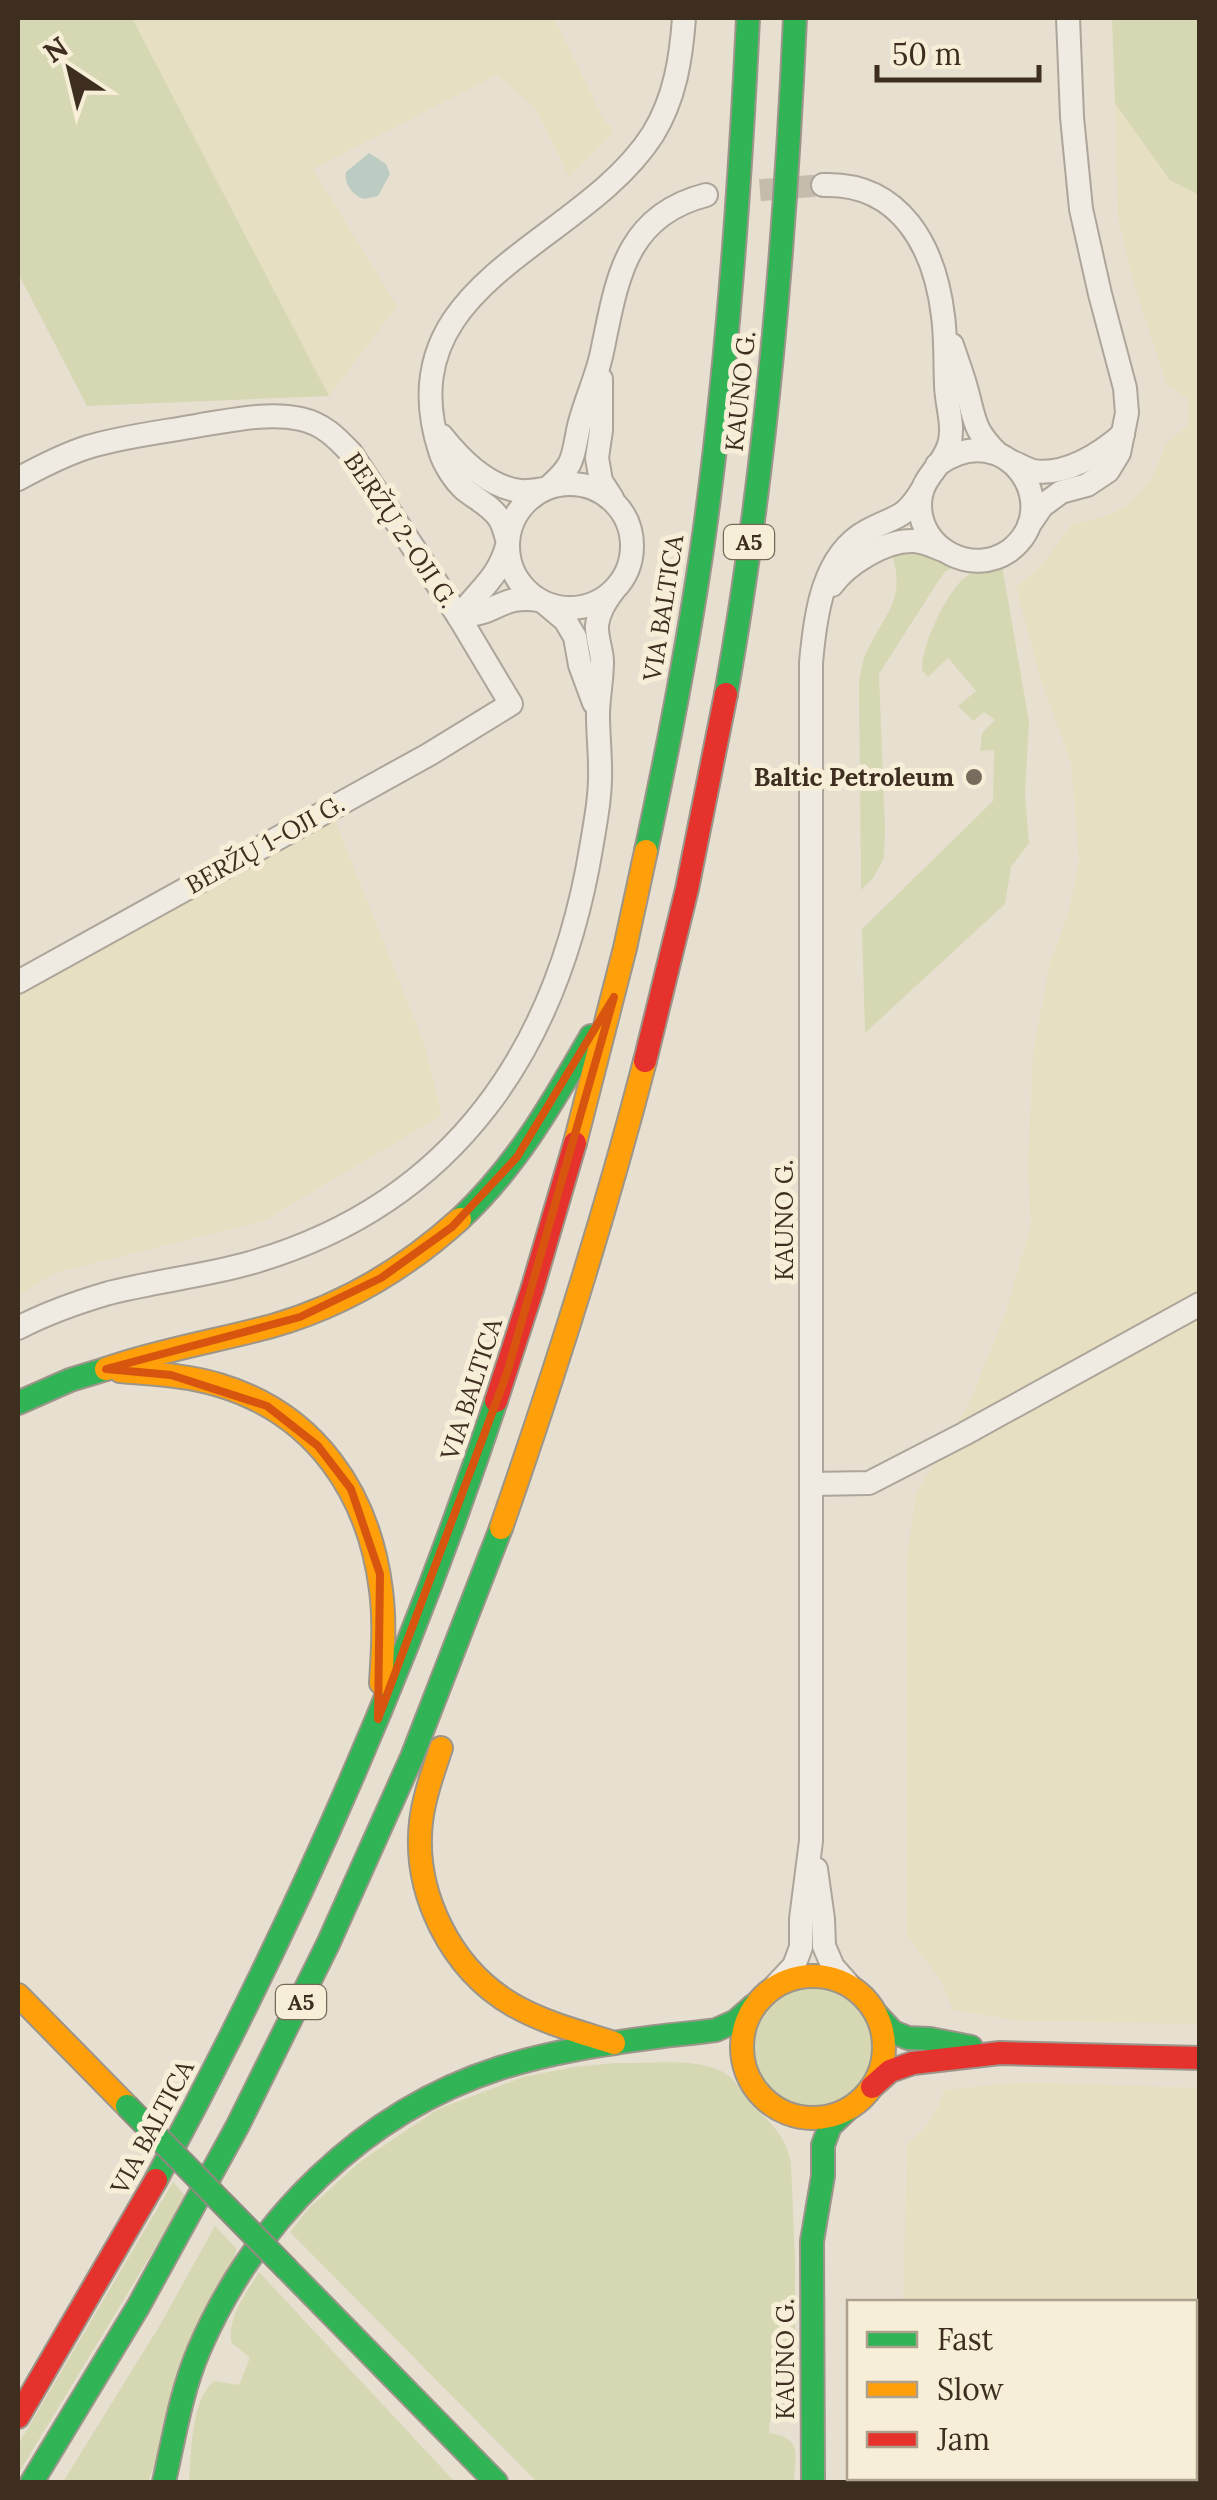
<svg xmlns="http://www.w3.org/2000/svg" width="1217" height="2500" viewBox="0 0 1217 2500" font-family="Lora,serif">
  <style>
    .farmland { fill: #e6dfc2 }
    .green { fill: #d6d7b3 }
    .water { fill: #bcccc2 }
    .lines { fill: none; stroke-linecap: round; stroke-linejoin: round }
    .street-tunnel { stroke: #c5bcae; stroke-width: 22; stroke-dasharray: 22 11; stroke-linecap: butt }
    .street-casing { stroke: #ada599; stroke-width: 26 }
    .fast-casing { stroke: #9c958a; stroke-width: 26 }
    .slow-casing { stroke: #9c958a; stroke-width: 26 }
    .jam-casing { stroke: #9c958a; stroke-width: 26 }
    .street { stroke: #efebe3; stroke-width: 22 }
    .fast { stroke: #30b455; stroke-width: 22 }
    .slow { stroke: #ff9f0a; stroke-width: 22 }
    .jam { stroke: #e5322d; stroke-width: 22 }
    .fast-bridge-casing { stroke: #928b80; stroke-width: 26; stroke-linecap: butt }
    .fast-bridge { stroke: #30b455; stroke-width: 22 }
    .marked { fill: none; stroke: #d7550e; stroke-width: 8; stroke-linejoin: round }
    .poi-dot { fill: #786c5e; stroke: #f7eed8; stroke-width: 4 }
    .labels { text-anchor: middle; stroke-width: 10; stroke-linejoin: round; paint-order: stroke }
    .shield { fill: #f7eed8; stroke: #756857; stroke-width: 2.5 }
    .shield-label { font-size: 22px; font-weight: bold; fill: #3d2e20 }
    .street-label { font-size: 25px; fill: #3d2e20; stroke: #f7eed8 }
    .poi-label { font-size: 25px; font-weight: bold; fill: #3d2e20; stroke: #f7eed8; text-anchor: end }
  </style>
  <rect width="100%" height="100%" fill="#e7e0d1"/>
  <g class="farmland">
    <polygon points="132,18 554,18 605,122 611,127 612,134 569,177 535,108 497,75 313,169 397,306 329,396"/>
    <polygon points="1115,103 1170,180 1200,195 1199,2024 1021,2021 953,2010 942,1983 907,1935 907,1557 916,1494 970,1401 1005,1314 1031,1225 1028,1168 1033,1052 1050,962 1068,914 1079,861 1071,763 1040,678 1016,587 1041,566 1072,524 1100,518 1127,506 1151,480 1166,443 1187,426 1189,400 1166,383 1132,278 1118,217"/>
    <polygon points="335,820 424,1043 442,1115 264,1221 55,1273 18,1296 18,994"/>
    <polygon points="1024,2082 1199,2088 1199,2482 898,2482 898,2478 1194,2478 1194,2302 903,2302 907,2144 925,2128 937,2109 944,2090"/>
  </g>
  <g class="green">
    <polygon points="18,18 132,18 329,396 87,406 18,273"/>
    <polygon points="1112,18 1199,18 1199,195 1170,180 1115,103"/>
    <path d="M 907,548 L 959,564 L 945,572 L 937,583 L 879,674 L 885,829 L 884,858 L 873,878 L 861,890 L 859,683 C 861,672 862,660 867,651 C 886,612 907,598 891,552 Z"/>
    <path d="M 1002,565 L 1029,722 L 1025,795 L 1029,843 L 1011,867 L 1005,904 L 865,1033 L 862,929 L 993,801 L 994,750 L 980,751 L 982,733 L 995,720 L 984,712 L 973,721 L 958,706 L 976,691 L 948,658 L 928,677 L 922,670 C 921,646 946,594 964,578 C 974,570 990,568 1002,565 Z"/>
    <circle cx="813" cy="2047" r="60"/>
    <path d="M 615,2063 C 647,2064 704,2056 729,2076 C 739,2084 744,2097 753,2106 C 772,2124 786,2137 791,2163 L 795,2259 L 795,2400 L 787,2414 L 770,2418 L 769,2433 C 803,2438 795,2454 794,2482 L 537,2482 L 290,2232 L 309,2208 L 361,2161 L 438,2109 L 523,2077 L 574,2067 Z"/>
    <polygon points="173,2182 186,2197 18,2474 18,2445"/>
    <polygon points="215,2226 237,2249 148,2482 63,2482 160,2325"/>
    <path d="M 259,2272 L 455,2482 L 189,2482 C 191,2454 191,2400 214,2381 L 239,2385 L 250,2358 L 231,2342 C 228,2315 246,2294 259,2272 Z"/>
  </g>
  <path class="water" d="M 369,153 L 386,164 L 390,174 L 378,196 L 364,199 C 352,195 344,184 346,172 Z"/>
  <g class="lines">
    <polyline class="street-tunnel" points="727,193 823,185"/>
    <g class="street-casing">
      <g id="street">
        <path d="M 823,185 C 901,182 935,248 943,316 C 946,338 945,362 946,384 C 946,404 955,426 949,445 C 942,468 920,477 920,505 C 920,550 973,576 1009,551 C 1067,508 1007,414 937,465"/>
        <path d="M 952,345 C 957,360 963,376 967,391 C 975,421 974,431 998,454"/>
        <polyline points="601,379 601,430 597,458 601,481 612,498"/>
        <path d="M 442,436 C 461,460 489,487 520,491 C 528,492 537,490 544,489"/>
        <path d="M 1010,461 C 1018,464 1026,469 1033,471 C 1066,476 1100,454 1123,434"/>
        <path d="M 18,479 C 40,467 63,455 88,447 C 125,436 164,432 201,425 C 234,420 268,412 301,419 C 323,424 336,437 351,453 L 459,617 L 511,704 L 428,755 L 18,982"/>
        <circle cx="570" cy="546" r="62"/>
        <path d="M 550,486 C 576,463 572,457 579,426 C 585,401 597,377 602,352 C 617,281 624,216 706,195"/>
        <polyline points="1029,525 1042,506 1061,492 1087,485 1108,471 1119,453 1127,413 1125,388 1100,294 1081,209 1072,117 1068,18"/>
        <path d="M 507,539 C 505,532 503,524 499,518 C 490,505 476,499 464,489 C 454,480 444,464 440,451 C 385,281 581,247 653,134 C 675,98 681,59 684,18"/>
        <path d="M 832,585 C 847,564 884,541 911,541 C 921,540 933,546 943,550"/>
        <polyline points="546,604 565,620 575,637 580,665 594,703"/>
        <path d="M 459,617 C 478,590 498,579 507,546"/>
        <path d="M 459,617 C 469,615 482,614 491,609 C 509,600 519,597 539,600"/>
        <path d="M 18,1328 C 47,1313 78,1302 109,1293 C 156,1281 204,1276 250,1263 C 456,1204 559,1047 592,843 C 596,819 601,793 600,768 C 600,751 598,733 598,715 C 598,698 602,680 602,662 C 602,650 596,637 597,625 C 599,611 605,602 613,591"/>
        <polyline points="812,1484 869,1483 964,1434 1200,1304"/>
        <polyline points="816,1869 823,1919 824,1946 833,1967 849,1985"/>
        <path d="M 776,1985 L 794,1966 L 801,1947 L 801,1919 L 811,1841 L 811,663 C 815,617 822,555 867,531 C 896,515 903,521 922,490"/>
      </g>
    </g>
    <g class="fast-casing">
      <g id="fast">
        <path d="M 726,694 C 766,471 785,244 795,18"/>
        <path d="M 646,851 C 669,744 690,636 705,528 C 728,359 740,188 748,18"/>
        <path d="M 460,1219 C 516,1167 553,1102 591,1036"/>
        <polyline points="18,1403 70,1380 106,1369"/>
        <polyline points="877,2015 893,2032 908,2038 930,2039 971,2047"/>
        <path d="M 156,2180 C 291,1930 407,1670 496,1401"/>
        <polyline points="287,2269 496,2482"/>
        <polyline points="32,2482 138,2307 237,2127 328,1944 412,1757 501,1528"/>
        <path d="M 164,2482 C 174,2438 181,2392 199,2350 C 255,2220 363,2112 500,2068 C 551,2052 603,2044 656,2037 C 676,2034 697,2033 716,2030 L 736,2021 L 753,2006"/>
        <polyline points="813,2482 812,2241 823,2176 823,2145 830,2126 847,2110"/>
      </g>
    </g>
    <g class="slow-casing">
      <g id="slow">
        <polyline points="575,1143 625,948 646,851"/>
        <path d="M 106,1369 C 160,1350 217,1341 272,1326 C 342,1306 406,1268 460,1219"/>
        <path d="M 120,1371 C 153,1374 187,1375 219,1385 C 316,1414 369,1494 381,1590 C 385,1621 383,1652 381,1683"/>
        <path d="M 501,1528 C 555,1373 604,1219 645,1061"/>
        <path d="M 441,1748 C 433,1772 424,1797 421,1822 C 413,1893 451,1969 513,2005 C 544,2023 580,2032 614,2043"/>
        <circle cx="813" cy="2047" r="71"/>
        <polyline points="18,1995 127,2106"/>
      </g>
    </g>
    <g class="jam-casing">
      <g id="jam">
        <polyline points="645,1061 687,889 726,694"/>
        <polyline points="496,1401 532,1290 575,1143"/>
        <polyline points="872,2087 890,2071 913,2063 1000,2053 1200,2058"/>
        <polyline points="18,2417 156,2180"/>
      </g>
    </g>
    <use href="#street" class="street"/>
    <use href="#fast" class="fast"/>
    <use href="#slow" class="slow"/>
    <use href="#jam" class="jam"/>
    <g class="fast-bridge-casing">
      <polyline id="fast-bridge" points="127,2106 287,2269"/>
    </g>
    <use href="#fast-bridge" class="fast-bridge"/>
  </g>
  <path class="marked" d="M 614,997 L 507,1373 L 378,1719 L 380,1574 L 351,1489 L 318,1446 L 267,1406 L 171,1375 L 106,1369 L 300,1317 L 381,1278 L 452,1227 L 517,1157 Z"/>
  <circle class="poi-dot" cx="974" cy="777" r="10"/>
  <g class="labels">
    <g class="shield">
      <rect x="724" y="525" width="50" height="34" rx="8"/>
      <rect x="276" y="1985" width="50" height="34" rx="8"/>
    </g>
    <g class="shield-label">
      <text x="749" y="550">A5</text>
      <text x="301" y="2010">A5</text>
    </g>
    <g class="street-label">
      <text transform="translate(740 391) rotate(-84)" y="9">KAUNO G.</text>
      <text transform="translate(401 530) rotate(56)" y="9">BERŽŲ 2-OJI G.</text>
      <text transform="translate(663 608) rotate(-81)" y="9">VIA BALTICA</text>
      <text transform="translate(265 844) rotate(-29)" y="9">BERŽŲ 1-OJI G.</text>
      <text transform="translate(784 1220) rotate(-90)" y="9">KAUNO G.</text>
      <text transform="translate(471 1389) rotate(-72)" y="9">VIA BALTICA</text>
      <text transform="translate(152 2127) rotate(-62)" y="9">VIA BALTICA</text>
      <text transform="translate(785 2359) rotate(-90)" y="9">KAUNO G.</text>
    </g>
    <g class="poi-label">
      <text x="954" y="786">Baltic Petroleum</text>
    </g>
  </g>
  <rect width="1217" height="2500" fill="none" stroke="#3d2e20" stroke-width="40"/>
  <rect x="847" y="2300" width="350" height="180" fill="#f7eed8" stroke="#ada18e" stroke-width="2.5"/>
  <rect x="867" y="2332" width="50" height="15" fill="#30b455" stroke="#ada18e" stroke-width="2.5"/>
  <text x="937" y="2350" font-size="30" fill="#3d2e20">Fast</text>
  <rect x="867" y="2382" width="50" height="15" fill="#ff9f0a" stroke="#ada18e" stroke-width="2.5"/>
  <text x="937" y="2400" font-size="30" fill="#3d2e20">Slow</text>
  <rect x="867" y="2432" width="50" height="15" fill="#e5322d" stroke="#ada18e" stroke-width="2.5"/>
  <text x="937" y="2450" font-size="30" fill="#3d2e20">Jam</text>
  <g transform="translate(70 70) rotate(325)" stroke="#f7eed8" stroke-width="8" paint-order="stroke">
  <path d="M0-8L18 38L0 25L-18 38Z" fill="#3d2e20"/>
  <text y="-15" font-size="28" font-weight="bold" text-anchor="middle" fill="#3d2e20">N</text>
  </g>
  <path d="M877 65v15h162v-15" fill="none" stroke="#3d2e20" stroke-width="5"/>
  <text x="892" y="65" font-size="30" fill="#3d2e20" stroke="#f7eed8" stroke-width="8" paint-order="stroke">50 m</text>
</svg>
